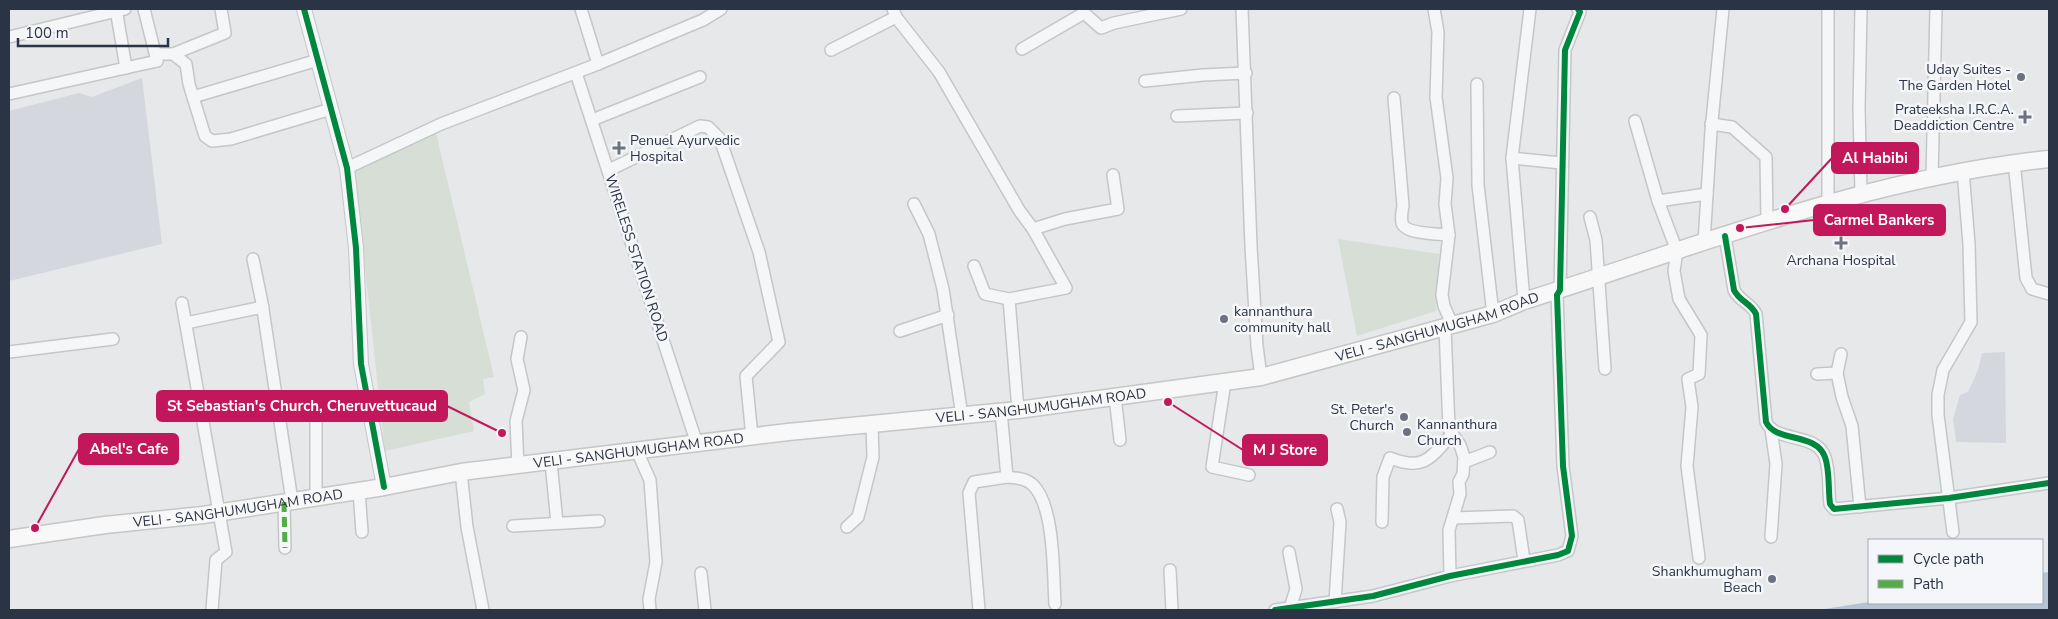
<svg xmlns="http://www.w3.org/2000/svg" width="2058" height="619" viewBox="0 0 2058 619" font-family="'Nunito Sans',sans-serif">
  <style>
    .built { fill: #d4d7dd }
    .green { fill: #d6ded6 }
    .water { fill: #b4c4d5 }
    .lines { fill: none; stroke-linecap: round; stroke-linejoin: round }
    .minor-casing { stroke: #c4c6c8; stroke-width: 14 }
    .tertiary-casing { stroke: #c4c6c8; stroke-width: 16 }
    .secondary-casing { stroke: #c4c6c8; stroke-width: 19 }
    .minor { stroke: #f5f6f7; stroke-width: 11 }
    .tertiary { stroke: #f5f6f7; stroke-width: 14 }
    .secondary { stroke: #f8f8f8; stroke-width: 16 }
    .quiet { stroke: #54ac47; stroke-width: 5; stroke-dasharray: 10 5; stroke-linecap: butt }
    .cycleway-casing { stroke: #f4f6f9; stroke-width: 9 }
    .cycleway { stroke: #00873e; stroke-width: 6 }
    .poi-dot { fill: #6c737f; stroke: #f4f6f9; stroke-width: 2 }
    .labels { text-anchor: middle; stroke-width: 5; stroke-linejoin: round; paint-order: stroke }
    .poi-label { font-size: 14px; fill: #2b3445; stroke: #f4f6f9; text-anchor: end }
    .street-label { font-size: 14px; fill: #2b3445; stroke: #f4f6f9 }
    .leader { fill: none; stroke: #c2185b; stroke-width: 2 }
    .callout-dot { fill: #c2185b; stroke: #f4f6f9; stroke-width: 2 }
    .callout { fill: #c2185b; stroke: #c2185b; stroke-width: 2 }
    .callout-label { font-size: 15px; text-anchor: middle; font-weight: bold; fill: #fff }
  </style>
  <rect width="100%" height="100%" fill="#e6e8ea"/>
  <g class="built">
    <polygon points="142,78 162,244 9,281 9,111 79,93 92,97"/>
    <polygon points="2005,352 2006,443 1956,442 1953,419 1960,395 1968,392 1978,370 1982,353"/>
  </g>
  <g class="green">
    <polygon points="436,133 494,377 483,379 485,394 469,402 474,431 385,451 354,168"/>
    <polygon points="1338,239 1439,254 1436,311 1357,336"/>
  </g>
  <polygon class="water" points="2049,572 2049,610 1818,610 1869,602 2042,603 2042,573"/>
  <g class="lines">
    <g class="minor-casing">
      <g id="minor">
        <polyline points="116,9 126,68"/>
        <polyline points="144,9 157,61"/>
        <polyline points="893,9 896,17 939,72 1019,210 1033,229 1065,219 1118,209 1113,175"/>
        <polyline points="1242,9 1251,246 1257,346 1261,377"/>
        <polyline points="1434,9 1438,32 1436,97 1447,178 1445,204 1449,235 1442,295 1444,306 1452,324"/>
        <polyline points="1861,9 1859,108 1861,193"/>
        <polyline points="9,37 125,9"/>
        <polyline points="1022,49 1084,13 1101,28 1114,23 1181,9"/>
        <polyline points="831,50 896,17"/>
        <polyline points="173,54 225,33 221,9"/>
        <polyline points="598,64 703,20 721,9"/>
        <polyline points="576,73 697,444"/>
        <polyline points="1145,81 1203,75 1246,73"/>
        <polyline points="1477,84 1478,185 1493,314"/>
        <polyline points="9,94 157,61 156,54 173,54 186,64 189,84 205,136 212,141 231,139 331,109"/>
        <polyline points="193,97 318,60"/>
        <path d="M 1394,98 L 1403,206 C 1402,211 1401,218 1402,223 C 1405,234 1439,234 1449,235"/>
        <polyline points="1177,116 1247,113"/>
        <polyline points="592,120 700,77"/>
        <polyline points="1635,121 1658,201 1677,251 1674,271 1679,299 1701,335 1699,374 1688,379 1692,407 1687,466 1699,558"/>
        <polyline points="1711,124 1732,127 1766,157 1767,221"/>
        <polyline points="1512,158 1561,163"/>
        <polyline points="2014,162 2026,278 2032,289 2049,294"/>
        <polyline points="347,168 441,124 598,64 581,9"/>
        <polyline points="609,170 700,126 708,127 720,139 759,252 779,342 746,376 752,437"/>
        <polyline points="1932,177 1936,9"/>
        <polyline points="1658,201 1707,194"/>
        <polyline points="1828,201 1828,9"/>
        <polyline points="914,204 929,234 943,289 962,416"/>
        <polyline points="1590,217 1596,240 1605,369"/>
        <path d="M 1725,236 L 1734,290 C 1739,301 1751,303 1756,314 L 1766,422 C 1776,443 1816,432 1825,457 C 1830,471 1828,489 1830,504 L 1834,509 L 1949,498 L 2049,483"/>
        <polyline points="1704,242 1711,131 1723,9"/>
        <polyline points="253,259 262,303 292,501"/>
        <polyline points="974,266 985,294 1009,299"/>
        <polyline points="1524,301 1512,158 1530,9"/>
        <polyline points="182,303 226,552 216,560 212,610"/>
        <polyline points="186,323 263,307"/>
        <polyline points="1445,327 1449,429 1460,445 1464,457 1463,474 1459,482 1460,494 1449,530 1450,576"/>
        <polyline points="900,331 948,315"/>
        <polyline points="9,352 113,339"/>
        <polyline points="1841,354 1837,373 1842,397 1852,426 1860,507"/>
        <polyline points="1817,374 1837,373"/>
        <polyline points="1225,382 1212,467 1249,475"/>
        <polyline points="1115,397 1120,440"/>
        <polyline points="1018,410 1009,299 1066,288 1033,229"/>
        <polyline points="637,451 650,480 656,562 649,599 650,610"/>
        <polyline points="551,462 557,523"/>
        <polyline points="1464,462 1490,452"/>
        <polyline points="518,466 516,421 524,390 517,359 521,337"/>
        <polyline points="461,472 467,527 483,610"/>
        <path d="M 1007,477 C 1016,478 1026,478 1033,485 C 1055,507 1053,574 1055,604"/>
        <polyline points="359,491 362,532"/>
        <polyline points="316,497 316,421"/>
        <polyline points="284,502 285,548"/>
        <polyline points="1454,518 1513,516 1518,520 1524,560"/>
        <path d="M 1382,522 L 1383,477 L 1390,458 C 1423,471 1430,459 1451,435"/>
        <polyline points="513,526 599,521"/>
        <polyline points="847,527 858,517 873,457 872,424"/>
        <polyline points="1953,532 1938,415 1938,395 1943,370 1971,322 1969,244 1963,171"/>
        <polyline points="1771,537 1776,464 1771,429"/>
        <polyline points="1289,552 1296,589 1290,608"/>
        <polyline points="1170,570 1172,610"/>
        <polyline points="701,573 705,610"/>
        <polyline points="1335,602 1340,522 1337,509"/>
        <polyline points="979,610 969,493 974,482 1007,477 1001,411"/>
        <polyline points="1275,610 1373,596 1450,576 1558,555 1568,551 1572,536 1563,466 1557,295 1560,290 1565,50 1580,12 1578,9"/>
      </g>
    </g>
    <g class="tertiary-casing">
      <polyline id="tertiary" points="304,9 347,168 356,248 361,364 384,487"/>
    </g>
    <g class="secondary-casing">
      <g id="secondary">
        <path id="s1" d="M 9,539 L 105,525 L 203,515 L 384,487 L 461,472 L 788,432 L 1018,410 L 1261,377 L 1493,314 L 1524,301 C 1698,246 1866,178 2049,159"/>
      </g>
    </g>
    <use href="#minor" class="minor"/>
    <use href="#tertiary" class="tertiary"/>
    <use href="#secondary" class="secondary"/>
    <polyline class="quiet" points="284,502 285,548"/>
    <g class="cycleway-casing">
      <g id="cycleway">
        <polyline points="304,9 347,168 356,248 361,364 384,487"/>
        <path d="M 1725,236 L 1734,290 C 1739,301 1751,303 1756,314 L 1766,422 C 1776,443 1816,432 1825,457 C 1830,471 1828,489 1830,504 L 1834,509 L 1949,498 L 2049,483"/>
        <polyline points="1275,610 1373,596 1450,576 1558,555 1568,551 1572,536 1563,466 1557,295 1560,290 1565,50 1580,12 1578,9"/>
      </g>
    </g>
    <use href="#cycleway" class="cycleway"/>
  </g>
  <g class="poi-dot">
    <circle cx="2021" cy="77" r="5"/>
    <path d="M2022.5 109.5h5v5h5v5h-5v5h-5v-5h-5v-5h5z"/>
    <path d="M616.5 140.5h5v5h5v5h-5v5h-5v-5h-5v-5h5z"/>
    <path d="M1838.5 235.5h5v5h5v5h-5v5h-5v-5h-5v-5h5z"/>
    <circle cx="1224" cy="319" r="5"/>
    <circle cx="1404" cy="417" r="5"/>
    <circle cx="1407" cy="432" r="5"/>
    <circle cx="1772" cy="579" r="5"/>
  </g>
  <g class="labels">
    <g class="poi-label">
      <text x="2011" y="74">Uday Suites -<tspan x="2011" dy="16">The Garden Hotel</tspan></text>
      <text x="2014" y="114">Prateeksha I.R.C.A.<tspan x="2014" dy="16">Deaddiction Centre</tspan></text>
      <text x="630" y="145" text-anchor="start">Penuel Ayurvedic<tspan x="630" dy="16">Hospital</tspan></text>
      <text x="1841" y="265" text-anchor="middle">Archana Hospital</text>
      <text x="1234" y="316" text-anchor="start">kannanthura<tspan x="1234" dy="16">community hall</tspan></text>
      <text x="1394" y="414">St. Peter's<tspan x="1394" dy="16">Church</tspan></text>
      <text x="1417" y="429" text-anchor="start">Kannanthura<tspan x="1417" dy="16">Church</tspan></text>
      <text x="1762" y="576">Shankhumugham<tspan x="1762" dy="16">Beach</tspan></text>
    </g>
    <g class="street-label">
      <text transform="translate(637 258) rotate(72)" y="5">WIRELESS STATION ROAD</text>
      <text dy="5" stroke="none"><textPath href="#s1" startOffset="1446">VELI - SANGHUMUGHAM ROAD</textPath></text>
      <text dy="5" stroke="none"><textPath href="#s1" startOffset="1041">VELI - SANGHUMUGHAM ROAD</textPath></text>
      <text dy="5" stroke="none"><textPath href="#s1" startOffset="636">VELI - SANGHUMUGHAM ROAD</textPath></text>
      <text dy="5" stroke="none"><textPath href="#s1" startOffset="231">VELI - SANGHUMUGHAM ROAD</textPath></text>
    </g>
  </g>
  <path class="leader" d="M1785 209L1832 158M1740 228L1814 220M502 433L447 406M35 528L79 449M1168 402L1243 450"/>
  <g class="callout-dot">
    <circle cx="1785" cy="209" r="5"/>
    <circle cx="1740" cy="228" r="5"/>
    <circle cx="502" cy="433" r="5"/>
    <circle cx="35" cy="528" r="5"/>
    <circle cx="1168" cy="402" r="5"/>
  </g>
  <g class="callout">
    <rect x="1832" y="143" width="86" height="30" rx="5"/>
    <rect x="1814" y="205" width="131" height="30" rx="5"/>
    <rect x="157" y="391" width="290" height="30" rx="5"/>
    <rect x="79" y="434" width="99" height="30" rx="5"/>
    <rect x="1243" y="435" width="84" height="30" rx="5"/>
  </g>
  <g class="callout-label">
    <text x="1875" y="163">Al Habibi</text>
    <text x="1879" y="225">Carmel Bankers</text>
    <text x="302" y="411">St Sebastian's Church, Cheruvettucaud</text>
    <text x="129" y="454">Abel's Cafe</text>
    <text x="1285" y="455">M J Store</text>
  </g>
  <rect width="2058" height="619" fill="none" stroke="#2b3445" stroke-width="20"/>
  <rect x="1868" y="539" width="175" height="65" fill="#f4f6f9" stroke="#a4a8b1"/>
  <rect x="1878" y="555" width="25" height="8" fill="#00873e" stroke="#a4a8b1"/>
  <text x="1913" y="564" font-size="15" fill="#2b3445">Cycle path</text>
  <rect x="1878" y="580" width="25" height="8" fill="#54ac47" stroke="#a4a8b1"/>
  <text x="1913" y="589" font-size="15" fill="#2b3445">Path</text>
  <path d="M18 38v8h150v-8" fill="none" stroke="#2b3445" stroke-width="2.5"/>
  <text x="25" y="38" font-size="15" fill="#2b3445" stroke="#f4f6f9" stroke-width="4" paint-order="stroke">100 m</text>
</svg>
